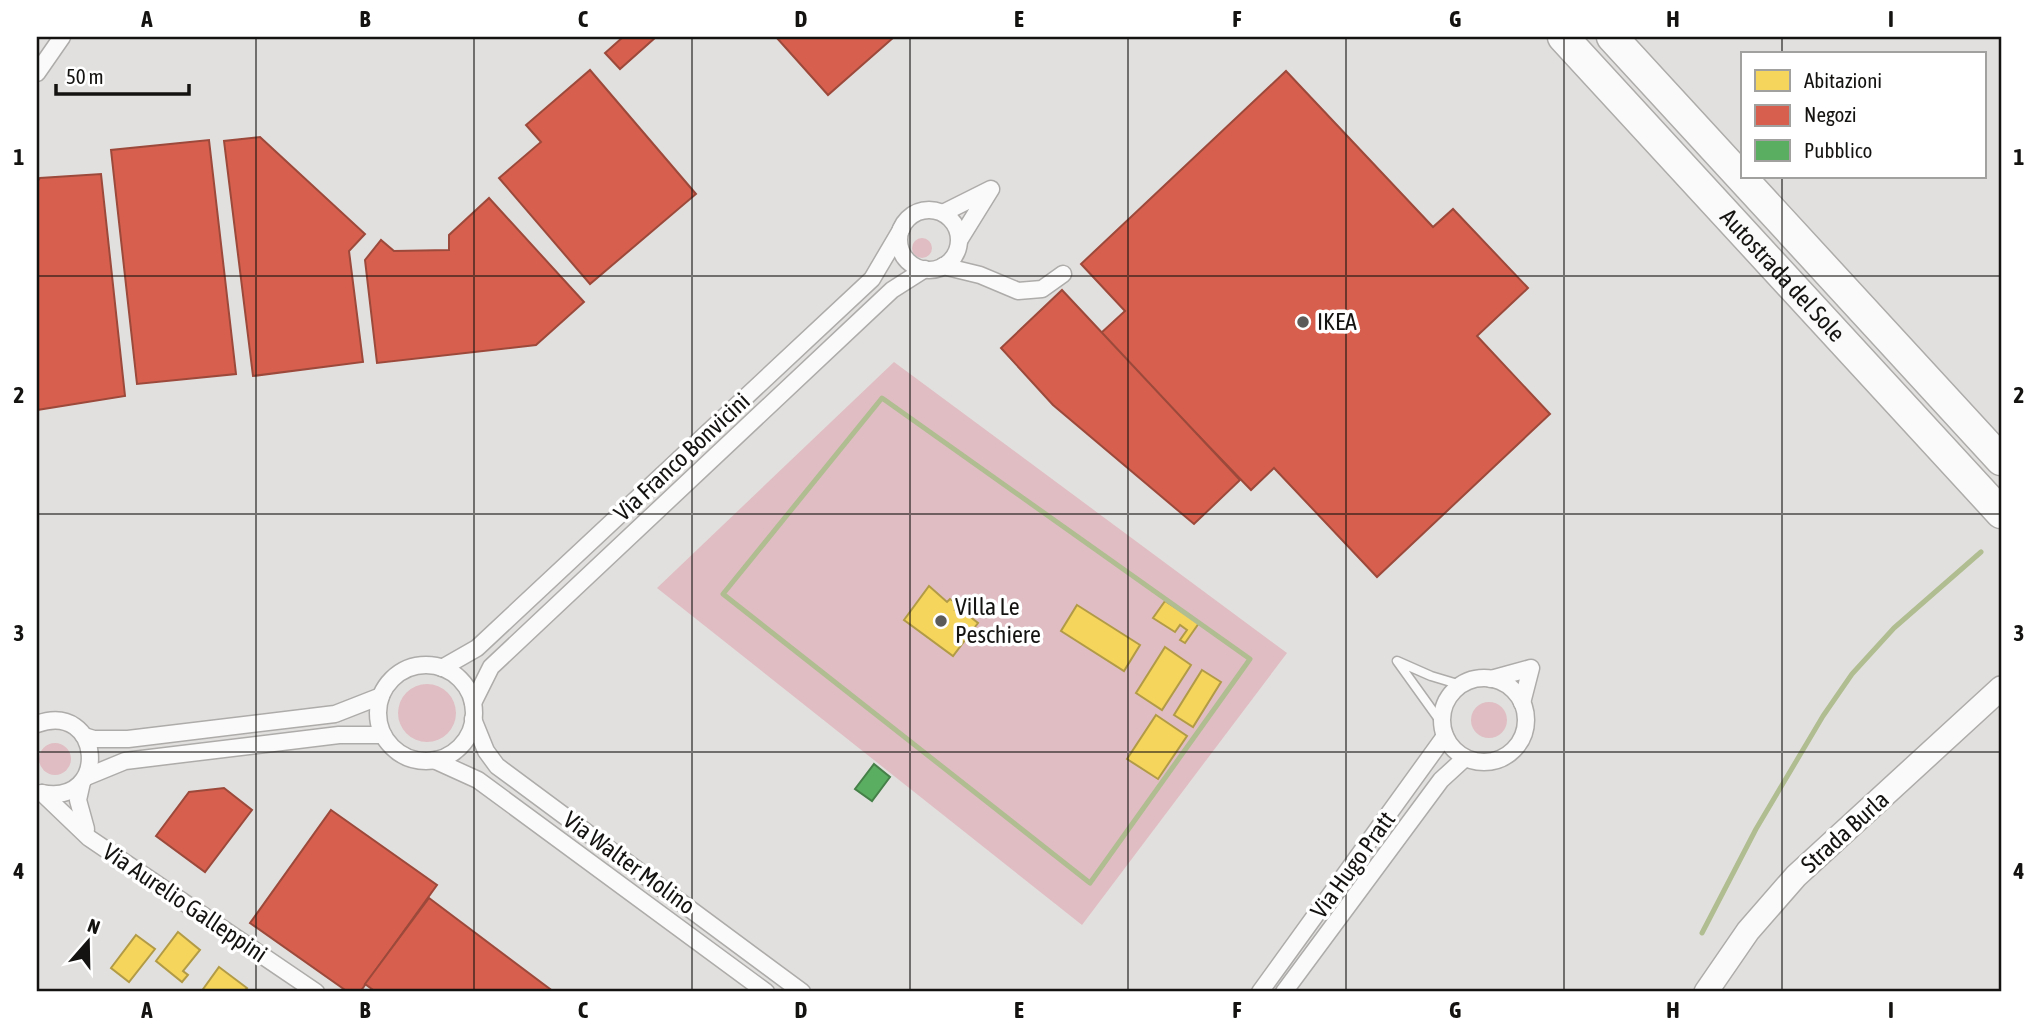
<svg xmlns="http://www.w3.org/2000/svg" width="2038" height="1029" viewBox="0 0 2038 1029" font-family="'Asap Condensed',sans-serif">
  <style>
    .green { fill: #dfbdc3 }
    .homes { fill: #f6d55c; stroke: #b29b46; stroke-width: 2 }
    .shops { fill: #d6604d; stroke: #9c493b; stroke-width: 2 }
    .public { fill: #5aae61; stroke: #458049; stroke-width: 2 }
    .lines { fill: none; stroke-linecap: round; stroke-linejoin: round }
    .stream { stroke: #b0bd90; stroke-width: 5 }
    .lane-casing { stroke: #aeacaa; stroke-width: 11 }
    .street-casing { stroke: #aeacaa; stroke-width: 19 }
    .secondary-casing { stroke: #aeacaa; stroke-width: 26 }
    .highway-casing { stroke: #aeacaa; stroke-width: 33 }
    .lane { stroke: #fbfafa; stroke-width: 8 }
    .street { stroke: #fbfafa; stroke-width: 16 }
    .secondary { stroke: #fbfafa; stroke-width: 23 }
    .highway { stroke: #fbfafa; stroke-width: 30 }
    .grid { fill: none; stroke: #141311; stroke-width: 2; stroke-opacity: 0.55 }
    .poi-dot { fill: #5c5b59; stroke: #fff; stroke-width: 2.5 }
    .labels { text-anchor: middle; stroke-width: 7; stroke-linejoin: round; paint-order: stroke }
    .street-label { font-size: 24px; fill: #141311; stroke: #fff }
    .poi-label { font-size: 24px; fill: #141311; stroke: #fff; text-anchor: start }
    .neatline { fill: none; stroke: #141311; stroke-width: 2.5 }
    .grid-label { font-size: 23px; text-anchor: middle; font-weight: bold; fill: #141311 }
  </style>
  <rect width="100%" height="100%" fill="#e2e0de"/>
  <g class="green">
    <circle cx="922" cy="248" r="10"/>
    <polygon points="894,362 1287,653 1082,925 657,588"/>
    <circle cx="427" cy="713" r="29"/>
    <circle cx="1489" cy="720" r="18"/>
    <circle cx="55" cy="759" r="16"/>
  </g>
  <g class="homes">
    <polygon points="929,586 947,602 950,599 959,605 956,609 959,608 978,623 953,656 904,620"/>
    <polygon points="1165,601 1199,623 1185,643 1180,640 1187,630 1180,625 1175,632 1153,618"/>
    <polygon points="1077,605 1140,645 1124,671 1061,631"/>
    <polygon points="1165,647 1191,665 1162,710 1136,693"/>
    <polygon points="1202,670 1221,682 1193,727 1174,715"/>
    <polygon points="1156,715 1187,736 1158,779 1127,759"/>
    <polygon points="178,932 200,950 183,971 188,975 182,982 156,961"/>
    <polygon points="136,935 155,949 129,982 111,968"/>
    <polygon points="219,967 247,988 243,992 201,992"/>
  </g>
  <g class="shops">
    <polygon points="623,37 656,37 620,69 605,53"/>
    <polygon points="776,37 894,37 828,95"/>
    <polygon points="590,70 696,194 590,284 499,178 541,142 526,125"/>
    <polygon points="1286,71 1433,227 1453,209 1528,288 1477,336 1550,414 1377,577 1274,468 1251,490 1163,399 1101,333 1125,311 1081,264"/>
    <polygon points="260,137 365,234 349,251 363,362 253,376 224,141"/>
    <polygon points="209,140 236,374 137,384 111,150"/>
    <polygon points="101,174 125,396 37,410 37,182 40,178"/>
    <polygon points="489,198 584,302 536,345 377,363 365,260 381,240 394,251 449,250 449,235"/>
    <polygon points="1062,290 1240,480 1194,524 1053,405 1001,348"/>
    <polygon points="224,788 252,810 205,872 156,836 189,792"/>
    <polygon points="331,810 437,885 360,992 348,992 250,923"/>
    <polygon points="429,898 554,992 376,992 365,984"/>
  </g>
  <polygon class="public" points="874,764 890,777 872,801 855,789"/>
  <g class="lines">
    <g class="stream">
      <polygon points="882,398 1250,659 1090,883 723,594"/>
      <polyline points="1702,933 1756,829 1823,716 1852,674 1894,628 1981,552"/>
    </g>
    <g class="lane-casing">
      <polyline id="lane" points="1443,725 1397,661 1431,676 1461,685"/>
    </g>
    <g class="street-casing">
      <g id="street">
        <polyline points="37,73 62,37"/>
        <circle cx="929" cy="240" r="30"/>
        <polyline points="943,213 991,189 960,239"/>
        <polyline points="943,266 980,275 1018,291 1042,289 1063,274"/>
        <circle cx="426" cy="713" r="48"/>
        <polyline points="442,668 477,648 872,279 902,228"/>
        <circle cx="1484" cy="720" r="42"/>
        <polyline points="1491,679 1531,668 1522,703"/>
        <polyline points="473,703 491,667 892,290 925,269"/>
        <polyline points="473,719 486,751 497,766 802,992"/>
        <path d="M 37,724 C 102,700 111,806 42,793"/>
        <polyline points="84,736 94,739 128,739 335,714 381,696"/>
        <polyline points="434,760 478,780 766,992"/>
        <polyline points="86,777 125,761 339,735 383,735"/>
        <polyline points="82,782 78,800 86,829"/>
        <polyline points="42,793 89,838 316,992"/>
        <polyline points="1260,992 1445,736"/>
        <polyline points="1284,992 1441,780 1465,758"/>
      </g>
    </g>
    <g class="secondary-casing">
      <polyline id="secondary" points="1706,992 1748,931 1796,876 2001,688"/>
    </g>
    <g class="highway-casing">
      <g id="highway">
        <path id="s1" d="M 1563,37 L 2001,513"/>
        <polyline points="1612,37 2001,460"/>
      </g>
    </g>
    <use href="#lane" class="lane"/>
    <use href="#street" class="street"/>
    <use href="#secondary" class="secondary"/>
    <use href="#highway" class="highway"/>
  </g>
  <path class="grid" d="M 256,37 L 256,992M 474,37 L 474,992M 692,37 L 692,992M 910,37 L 910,992M 1128,37 L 1128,992M 1346,37 L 1346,992M 1564,37 L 1564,992M 1782,37 L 1782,54M 1782,177 L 1782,992M 37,276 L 2001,276M 37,514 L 2001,514M 37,752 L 2001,752"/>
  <g class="poi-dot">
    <circle cx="1303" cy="322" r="7"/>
    <circle cx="941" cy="621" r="7"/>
  </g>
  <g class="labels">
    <g class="street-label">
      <text dy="8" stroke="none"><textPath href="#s1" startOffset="324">Autostrada del Sole</textPath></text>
      <text transform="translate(682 457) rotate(-43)" y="8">Via Franco Bonvicini</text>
      <text transform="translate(1845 832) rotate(-42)" y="8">Strada Burla</text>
      <text transform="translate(629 863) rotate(36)" y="8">Via Walter Molino</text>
      <text transform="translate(1353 865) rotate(-54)" y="8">Via Hugo Pratt</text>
      <text transform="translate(185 903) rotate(34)" y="8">Via Aurelio Galleppini</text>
    </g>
    <g class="poi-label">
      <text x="1317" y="330">IKEA</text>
      <text x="955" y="615">Villa Le<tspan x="955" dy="28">Peschiere</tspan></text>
    </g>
  </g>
  <rect width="2038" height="1029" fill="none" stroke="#ffffff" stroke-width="77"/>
  <rect x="1741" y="52" width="245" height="126" fill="#ffffff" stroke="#a1a1a0" stroke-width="2"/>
  <rect x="1755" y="70" width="35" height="21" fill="#f6d55c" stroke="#a1a1a0" stroke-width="2"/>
  <text x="1804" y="88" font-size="21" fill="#141311">Abitazioni</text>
  <rect x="1755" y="105" width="35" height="21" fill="#d6604d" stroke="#a1a1a0" stroke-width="2"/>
  <text x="1804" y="122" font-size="21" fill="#141311">Negozi</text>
  <rect x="1755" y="140" width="35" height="21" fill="#5aae61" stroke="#a1a1a0" stroke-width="2"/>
  <text x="1804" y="158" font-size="21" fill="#141311">Pubblico</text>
  <g transform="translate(88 942) rotate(20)" stroke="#ffffff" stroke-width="5" paint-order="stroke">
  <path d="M0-5L12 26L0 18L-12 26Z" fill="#141311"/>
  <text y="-10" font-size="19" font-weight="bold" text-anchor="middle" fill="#141311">N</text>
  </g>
  <path d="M56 84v10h133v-10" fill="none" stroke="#141311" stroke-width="3.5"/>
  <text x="66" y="84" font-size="21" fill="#141311" stroke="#ffffff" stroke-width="5" paint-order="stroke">50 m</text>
  <rect x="38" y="38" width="1962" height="952" class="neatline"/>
  <g class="grid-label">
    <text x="147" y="27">A</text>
    <text x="365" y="27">B</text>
    <text x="583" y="27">C</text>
    <text x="801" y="27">D</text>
    <text x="1019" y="27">E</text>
    <text x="1237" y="27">F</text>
    <text x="1455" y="27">G</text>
    <text x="1673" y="27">H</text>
    <text x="1891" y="27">I</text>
    <text x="19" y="165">1</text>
    <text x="2019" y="165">1</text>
    <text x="19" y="403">2</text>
    <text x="2019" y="403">2</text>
    <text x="19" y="641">3</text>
    <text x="2019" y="641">3</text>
    <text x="19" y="879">4</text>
    <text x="2019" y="879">4</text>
    <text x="147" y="1018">A</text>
    <text x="365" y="1018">B</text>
    <text x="583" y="1018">C</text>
    <text x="801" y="1018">D</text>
    <text x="1019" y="1018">E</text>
    <text x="1237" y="1018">F</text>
    <text x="1455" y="1018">G</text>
    <text x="1673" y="1018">H</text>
    <text x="1891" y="1018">I</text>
  </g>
</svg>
